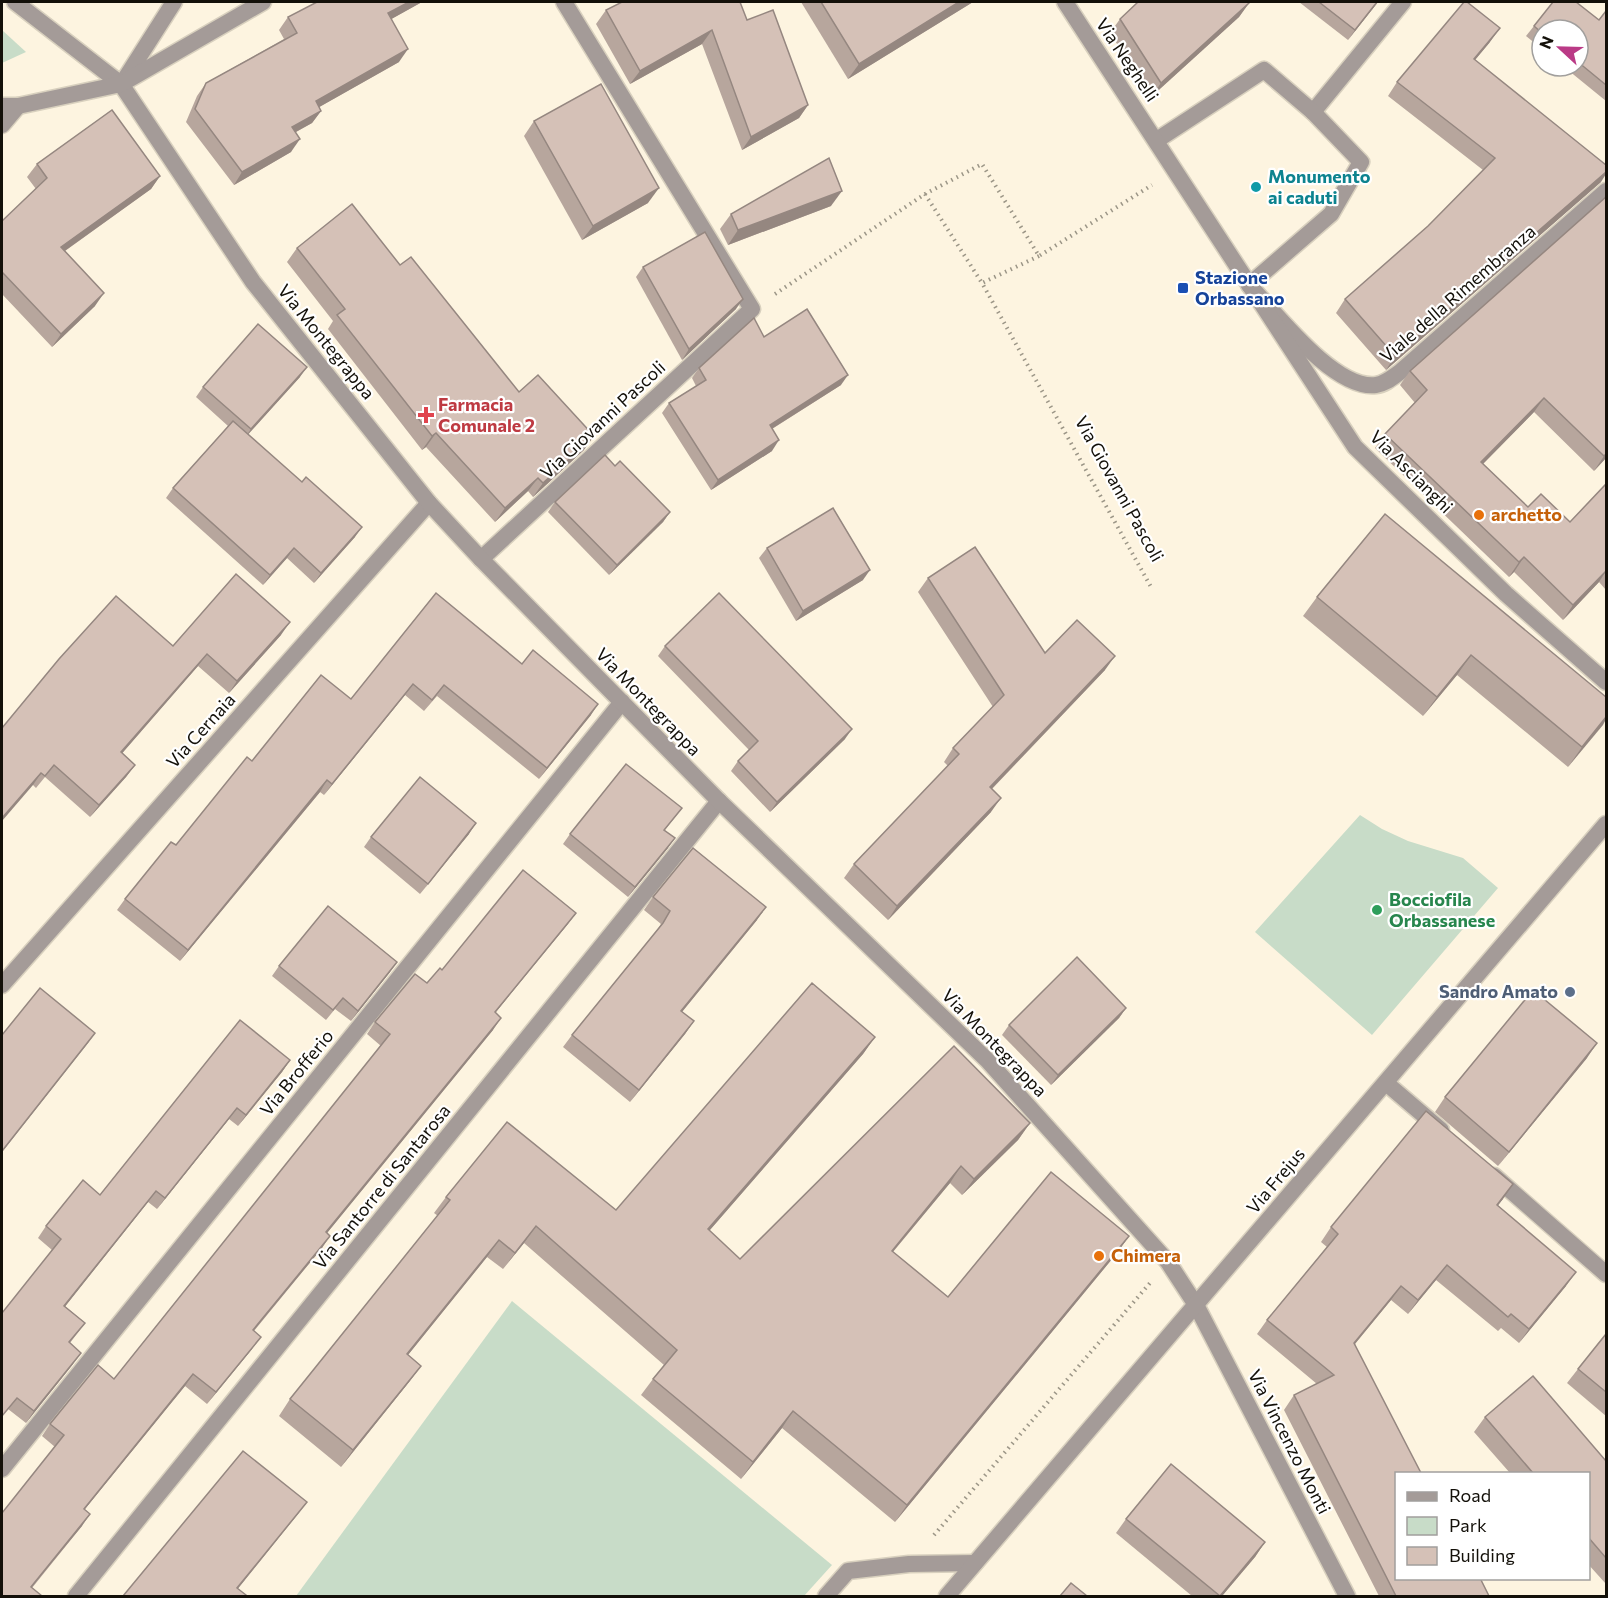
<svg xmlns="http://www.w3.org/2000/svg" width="1608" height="1598" viewBox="0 0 1608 1598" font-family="Commissioner,sans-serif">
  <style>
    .green { fill: #c8dcc8 }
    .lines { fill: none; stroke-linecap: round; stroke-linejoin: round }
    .minor-casing { stroke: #d8d0be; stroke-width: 19 }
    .tertiary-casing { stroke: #d8d0be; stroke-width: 19 }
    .path { stroke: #9c9687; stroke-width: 4; stroke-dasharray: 1.5 4.5; stroke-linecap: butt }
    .minor { stroke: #a49b98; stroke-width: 16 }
    .tertiary { stroke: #a49b98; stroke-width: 16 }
    .wall { fill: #b7a69d }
    .shaded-wall { fill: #958780 }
    .building { fill: #d5c1b7; stroke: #958780; stroke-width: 1.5 }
    .culture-dot { fill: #0f9aa8; stroke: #fff; stroke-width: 2 }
    .transit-dot { fill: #1a4fb4; stroke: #fff; stroke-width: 2 }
    .health-dot { fill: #e0444e; stroke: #fff; stroke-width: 2 }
    .food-dot { fill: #e8710a; stroke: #fff; stroke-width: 2 }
    .leisure-dot { fill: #2e9e5b; stroke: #fff; stroke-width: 2 }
    .service-dot { fill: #5c6f8a; stroke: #fff; stroke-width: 2 }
    .labels { text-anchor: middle; stroke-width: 4.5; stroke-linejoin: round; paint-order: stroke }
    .street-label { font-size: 18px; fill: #131009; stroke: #fff }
    .culture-label { font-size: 18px; font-weight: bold; fill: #0d838f; stroke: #fff; text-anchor: start }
    .transit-label { font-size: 18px; font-weight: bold; fill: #164399; stroke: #fff; text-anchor: start }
    .health-label { font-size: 18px; font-weight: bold; fill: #be3a42; stroke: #fff; text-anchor: start }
    .food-label { font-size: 18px; font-weight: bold; fill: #c56008; stroke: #fff; text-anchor: start }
    .leisure-label { font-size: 18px; font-weight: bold; fill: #27864d; stroke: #fff; text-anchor: start }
    .service-label { font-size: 18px; font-weight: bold; fill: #4e5e75; stroke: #fff; text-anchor: end }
  </style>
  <rect width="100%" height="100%" fill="#fdf4e0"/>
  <g class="green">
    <polygon points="2,30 26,52 2,63"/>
    <polygon points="1360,815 1382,829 1408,841 1463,858 1498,888 1372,1035 1255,932"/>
    <polygon points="512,1301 832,1565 804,1596 296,1596"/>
  </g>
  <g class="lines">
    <g class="minor-casing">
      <g id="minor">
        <polyline points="15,2 121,84"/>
        <polyline points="1313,112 1403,2"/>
        <polyline points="2,125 18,106"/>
        <path d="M 1157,140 L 1264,70 L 1313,112 L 1361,162 L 1331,214 L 1249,285 C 1276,313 1334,390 1376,385 C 1385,384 1393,377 1400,372 L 1606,191"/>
        <polyline points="481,559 752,309 564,2"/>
        <polyline points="2,985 429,503"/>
        <polyline points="1386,1083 1441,1130"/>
        <polyline points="1494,1176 1606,1274"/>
        <polyline points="1196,1305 1347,1596"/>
        <polyline points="2,1469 622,702"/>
        <polyline points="76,1596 719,801"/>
        <polyline points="826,1596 848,1571 909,1564 975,1563"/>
      </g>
    </g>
    <g class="tertiary-casing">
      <g id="tertiary">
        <polyline points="1065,2 1355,447 1506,594 1606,682"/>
        <polyline points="123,82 174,2"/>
        <polyline points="121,84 253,282 429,503 481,559 719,801 987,1060 1168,1262 1196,1305"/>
        <polyline points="2,106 18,106 121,84 263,2"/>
        <polyline points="947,1596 1606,824"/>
      </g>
    </g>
    <g class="path">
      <polyline points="925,194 982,283"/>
      <polyline points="1039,256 982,283 1151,587"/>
      <polyline points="775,294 925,194 982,164 1039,256 1152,185"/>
      <polyline points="934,1535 1150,1283"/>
    </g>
    <use href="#minor" class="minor"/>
    <use href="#tertiary" class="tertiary"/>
  </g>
  <g class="wall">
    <polygon points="422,2 391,19 399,62 319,107 321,111 312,123 296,132 291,152 234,185 186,122 197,96 206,83 284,39 279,30 288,17"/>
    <polygon points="801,2 973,2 848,79"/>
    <polygon points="1299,2 1378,2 1348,40"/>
    <polygon points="1249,3 1239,17 1151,97 1110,33 1120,19"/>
    <polygon points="606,10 747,20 808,105 799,118 742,150 702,44 630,84 596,24"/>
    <polygon points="1606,11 1606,101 1563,66 1578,66 1578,30 1542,30 1542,49 1526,36 1534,26 1599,20"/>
    <polygon points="1490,42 1475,60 1601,182 1386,370 1336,313 1345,299 1428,226 1483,170 1388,96 1397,82"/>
    <polygon points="534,121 648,203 582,240 524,136"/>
    <polygon points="37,164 160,176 151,189 65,251 95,306 52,347 2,294 2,221 36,189 27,177"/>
    <polygon points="1606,197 1606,458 1594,471 1534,412 1483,464 1528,507 1570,522 1606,484 1606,590 1599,582 1563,620 1514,572 1509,577 1375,448 1385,434 1415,403 1400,385 1410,371"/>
    <polygon points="831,206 728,245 720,229 731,214"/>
    <polygon points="297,248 400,265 519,392 584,450 533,497 528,491 495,522 426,447 422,450 328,329 333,321 287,262"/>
    <polygon points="643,267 736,309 682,360 636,277"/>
    <polygon points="764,337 841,385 772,429 772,451 711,490 662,413 669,403 696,386 692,378 699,368"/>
    <polygon points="300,377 248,434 355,537 314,583 287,558 263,585 166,498 173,488 228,426 196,397 203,387"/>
    <polygon points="615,466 670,512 663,522 609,575 548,512 555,502"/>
    <polygon points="767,548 863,580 796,621 759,558"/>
    <polygon points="928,578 1045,653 1105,670 992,789 991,812 888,920 844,878 854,864 948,766 944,762 953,748 993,707 918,592"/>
    <polygon points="436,593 522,664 591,715 539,779 437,696 424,711 405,695 324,795 320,792 180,961 117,910 125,899 176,845 252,761 351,699"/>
    <polygon points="1317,597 1606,697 1606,719 1568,767 1457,675 1423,716 1303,616"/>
    <polygon points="281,635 229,693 198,666 122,753 135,765 126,777 90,817 45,777 36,788 33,785 2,728 173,646"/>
    <polygon points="665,646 845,739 770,812 731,771 738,761 749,750 658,656"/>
    <polygon points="682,808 665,830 668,848 628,897 563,844 570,834"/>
    <polygon points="469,834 420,894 364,847 371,837"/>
    <polygon points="653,897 757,920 682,1012 694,1021 685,1034 630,1102 563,1047 572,1035 658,929 661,924 644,910"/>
    <polygon points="576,913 567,925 495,1013 493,1030 327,1233 322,1248 254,1331 252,1349 207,1404 185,1386 85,1509 82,1526 32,1588 2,1596 55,1447 42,1436 50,1424 114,1379 381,1046 367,1034 375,1022 427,983 442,970"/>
    <polygon points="279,966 390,972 351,1021 335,1009 326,1020 272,976"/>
    <polygon points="1126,1008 1119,1018 1051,1085 1002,1035 1009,1025"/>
    <polygon points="875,1037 863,1054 709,1231 740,1259 1030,1123 1018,1140 962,1195 950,1183 893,1252 948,1297 1129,1236 1117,1253 895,1522 782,1428 741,1479 641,1395 653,1379 664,1365 524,1243 503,1269 487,1257 408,1355 421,1366 409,1382 341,1467 279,1416 290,1399 438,1216 434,1213 446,1197 616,1210"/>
    <polygon points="1587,1058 1498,1166 1435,1112 1445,1097"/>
    <polygon points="290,1060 282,1072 238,1126 229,1119 157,1209 148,1202 65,1306 85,1323 70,1343 73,1364 26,1423 8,1409 52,1250 38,1238 46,1226 100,1195"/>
    <polygon points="1503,1199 1498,1205 1566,1286 1519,1343 1501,1328 1498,1331 1436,1280 1408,1314 1391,1300 1355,1344 1396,1473 1489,1596 1379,1596 1284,1410 1294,1395 1317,1384 1257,1334 1267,1320 1327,1247 1321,1242 1331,1227"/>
    <polygon points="1606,1334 1606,1416 1567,1383 1578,1369"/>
    <polygon points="1485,1417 1606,1461 1606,1584 1588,1564 1588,1473 1510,1473 1474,1432"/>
    <polygon points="1126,1519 1265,1542 1255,1557 1222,1596 1192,1596 1116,1533"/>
  </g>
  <g class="shaded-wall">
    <polygon points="409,2 422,2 379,26 388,13"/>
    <polygon points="959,2 973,2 848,79 859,64"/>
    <polygon points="1377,2 1378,2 1348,40 1355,30"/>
    <polygon points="1249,3 1239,17 1151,97 1161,83"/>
    <polygon points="1500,28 1490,42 1464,73 1474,59"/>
    <polygon points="712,30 702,44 630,84 640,71"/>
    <polygon points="408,49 399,62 307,114 316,101"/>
    <polygon points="808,105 799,118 742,150 751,137"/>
    <polygon points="321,111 312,123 283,139 292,127"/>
    <polygon points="300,139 291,152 234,185 242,172"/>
    <polygon points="1606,172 1606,174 1601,182 1386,370 1395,356"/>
    <polygon points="160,176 151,189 52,260 61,247"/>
    <polygon points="659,188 648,203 582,240 593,226"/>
    <polygon points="842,191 831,206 728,245 738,230"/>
    <polygon points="104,293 95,306 52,347 61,334"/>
    <polygon points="743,299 736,309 682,360 689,349"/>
    <polygon points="307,367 300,377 244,439 251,429"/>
    <polygon points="848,375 841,385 762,435 770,425"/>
    <polygon points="1544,398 1534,412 1471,476 1481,462"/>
    <polygon points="436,433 426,447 422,450 432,436"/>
    <polygon points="594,436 584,450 533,497 543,483"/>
    <polygon points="779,440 772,451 711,490 718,480"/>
    <polygon points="1606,454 1606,458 1594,471 1604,456"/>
    <polygon points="538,478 528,491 495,522 505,508"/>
    <polygon points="670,512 663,522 609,575 617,565"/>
    <polygon points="362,527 355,537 314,583 321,573"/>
    <polygon points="294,548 287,558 263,585 270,575"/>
    <polygon points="1524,557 1514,572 1509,577 1519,562"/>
    <polygon points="870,570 863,580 796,621 803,611"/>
    <polygon points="1606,571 1599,582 1563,620 1573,605"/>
    <polygon points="290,622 281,635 229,693 237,681"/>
    <polygon points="207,654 198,666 112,765 121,752"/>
    <polygon points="1471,655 1457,675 1423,716 1437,697"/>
    <polygon points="1115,656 1105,670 980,801 990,787"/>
    <polygon points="413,684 405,695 324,795 332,784"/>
    <polygon points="598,704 591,715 539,779 547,768"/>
    <polygon points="1606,717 1606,719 1603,725 1568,767 1582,747"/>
    <polygon points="852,729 845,739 770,812 777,802"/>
    <polygon points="135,765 126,777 90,817 99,805"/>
    <polygon points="41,773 33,785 2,821 2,818"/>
    <polygon points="327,780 320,792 180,961 188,950"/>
    <polygon points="1001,798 991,812 888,920 897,906"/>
    <polygon points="476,823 469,834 420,894 428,884"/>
    <polygon points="675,838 668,848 628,897 635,887"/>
    <polygon points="766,907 757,920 672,1024 681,1011"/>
    <polygon points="576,913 567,925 486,1024 495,1012"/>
    <polygon points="397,962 390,972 351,1021 358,1011"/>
    <polygon points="1126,1008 1119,1018 1051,1085 1058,1075"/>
    <polygon points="501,1018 493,1030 318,1244 326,1232"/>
    <polygon points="694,1021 685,1034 630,1102 639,1090"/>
    <polygon points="95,1033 88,1043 2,1152 2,1151"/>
    <polygon points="875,1037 863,1054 696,1246 708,1229"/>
    <polygon points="1597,1043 1587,1058 1498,1166 1509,1152"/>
    <polygon points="290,1060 282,1072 238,1126 246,1115"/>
    <polygon points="237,1108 229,1119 157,1209 165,1198"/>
    <polygon points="1030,1123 1018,1140 962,1195 974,1179"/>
    <polygon points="961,1166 950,1183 880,1267 892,1251"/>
    <polygon points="1513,1184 1503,1199 1487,1219 1497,1205"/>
    <polygon points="156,1191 148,1202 56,1318 64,1306"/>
    <polygon points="536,1226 524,1243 503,1269 515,1253"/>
    <polygon points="330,1236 322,1248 244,1342 253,1330"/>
    <polygon points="1129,1236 1117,1253 895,1522 907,1505"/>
    <polygon points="499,1240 487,1257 395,1371 407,1354"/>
    <polygon points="1447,1265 1436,1280 1408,1314 1418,1300"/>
    <polygon points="1576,1272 1566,1286 1519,1343 1529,1329"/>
    <polygon points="1401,1286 1391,1300 1344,1357 1354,1343"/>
    <polygon points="261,1337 252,1349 207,1404 216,1392"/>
    <polygon points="81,1353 73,1364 26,1423 34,1411"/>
    <polygon points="421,1366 409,1382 341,1467 353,1450"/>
    <polygon points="193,1374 185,1386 75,1521 84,1509"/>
    <polygon points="793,1411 782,1428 741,1479 753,1462"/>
    <polygon points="307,1502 298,1514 232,1596 237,1588"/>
    <polygon points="90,1514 82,1526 24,1596 31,1587"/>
    <polygon points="1265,1542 1255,1557 1222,1596 1220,1596"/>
  </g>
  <g class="building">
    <polygon points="317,2 409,2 388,13 408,49 316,101 321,111 292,127 300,139 242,172 195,109 206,83 297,33 288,17"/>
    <polygon points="622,2 740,2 747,20 773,10 808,105 751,137 712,30 640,71 606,10"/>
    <polygon points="821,2 959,2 859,64"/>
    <polygon points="1138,2 1248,2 1249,3 1161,83 1120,19"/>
    <polygon points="1319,2 1377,2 1355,30"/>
    <polygon points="1464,2 1467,2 1500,28 1474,59 1606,165 1606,172 1395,356 1345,299 1428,226 1495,158 1397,82"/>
    <polygon points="1553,2 1576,2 1599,20 1606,11 1606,85 1578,62 1578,30 1542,30 1542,33 1534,26"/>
    <polygon points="601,84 659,188 593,226 534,121"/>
    <polygon points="112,110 160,176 61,247 104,293 61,334 3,273 2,275 2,221 47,178 37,164"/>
    <polygon points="829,158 842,191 738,230 731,214"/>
    <polygon points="1606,197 1606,454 1604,456 1544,398 1481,462 1528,507 1541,494 1570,522 1606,484 1606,571 1573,605 1524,557 1519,562 1385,434 1427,390 1410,371"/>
    <polygon points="352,204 400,265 411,257 519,392 538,375 594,436 543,483 538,478 505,508 436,433 432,436 337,315 345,309 297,248"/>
    <polygon points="705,232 743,299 689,349 643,267"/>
    <polygon points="807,309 848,375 770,425 779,440 718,480 669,403 706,380 699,368 754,318 764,337"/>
    <polygon points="258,324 307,367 251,429 203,387"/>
    <polygon points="233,421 302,482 306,477 362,527 321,573 294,548 270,575 173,488"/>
    <polygon points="605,455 615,466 620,461 670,512 617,565 555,502"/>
    <polygon points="833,508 870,570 803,611 767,548"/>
    <polygon points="1385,514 1606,697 1606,717 1582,747 1471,655 1437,697 1317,597"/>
    <polygon points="975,547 1045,653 1077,620 1115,656 990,787 1001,798 897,906 854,864 959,754 953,748 1004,695 928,578"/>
    <polygon points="236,574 290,622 237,681 207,654 121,752 135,765 99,805 54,765 45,776 41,773 2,818 2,728 59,659 116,596 173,646"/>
    <polygon points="436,593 522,664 533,650 598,704 547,768 444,685 432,700 413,684 332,784 327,780 188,950 125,899 171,842 176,845 247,757 252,761 321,675 351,699"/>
    <polygon points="719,593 852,729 777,802 738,761 758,741 665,646"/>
    <polygon points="626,764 682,808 664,830 675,838 635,887 570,834"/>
    <polygon points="420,777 476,823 428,884 371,837"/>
    <polygon points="693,848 766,907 681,1011 694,1021 639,1090 572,1035 663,923 670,911 653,897"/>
    <polygon points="523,870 576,913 495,1012 501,1018 326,1232 330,1236 253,1330 261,1337 216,1392 193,1374 84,1509 90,1514 31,1587 42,1596 2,1596 2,1513 64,1435 50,1424 98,1365 114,1379 390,1034 375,1022 415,974 427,983 440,968 442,970"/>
    <polygon points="328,906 397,962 358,1011 343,998 333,1010 279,966"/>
    <polygon points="1077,957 1126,1008 1058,1075 1009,1025"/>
    <polygon points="812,983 875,1037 708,1229 740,1259 954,1046 1030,1123 974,1179 961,1166 892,1251 948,1297 1051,1172 1129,1236 907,1505 793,1411 753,1462 653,1379 677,1350 536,1226 515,1253 499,1240 407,1354 421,1366 353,1450 290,1399 450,1200 446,1197 507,1122 616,1210"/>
    <polygon points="40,988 95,1033 2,1151 2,1035"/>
    <polygon points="1533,990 1597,1043 1509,1152 1445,1097"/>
    <polygon points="240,1020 290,1060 246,1115 237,1108 165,1198 156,1191 64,1306 85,1323 69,1342 81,1353 34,1411 17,1398 2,1416 2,1313 61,1239 46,1226 83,1180 100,1195"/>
    <polygon points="1426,1111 1513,1184 1497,1205 1576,1272 1529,1329 1511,1314 1508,1317 1447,1265 1418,1300 1401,1286 1354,1343 1421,1473 1396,1473 1396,1578 1480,1578 1489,1596 1396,1596 1294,1395 1334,1375 1267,1320 1338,1234 1331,1227"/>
    <polygon points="1606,1334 1606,1392 1578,1369"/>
    <polygon points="1533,1376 1606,1461 1606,1558 1588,1537 1588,1473 1533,1473 1485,1417"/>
    <polygon points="243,1451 307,1502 237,1588 246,1595 245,1596 123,1596"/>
    <polygon points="1171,1464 1265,1542 1220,1596 1126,1519"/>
    <polygon points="1071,1583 1087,1596 1060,1596"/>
  </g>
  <circle class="culture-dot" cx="1256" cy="187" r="6"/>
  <rect class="transit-dot" x="1177" y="282" width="12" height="12" rx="3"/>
  <path class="health-dot" d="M423 406h6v6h6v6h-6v6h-6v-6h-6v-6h6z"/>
  <g class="food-dot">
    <circle cx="1479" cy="515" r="6"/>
    <circle cx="1099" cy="1256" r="6"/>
  </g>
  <circle class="leisure-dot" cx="1377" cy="910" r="6"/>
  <circle class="service-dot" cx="1570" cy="992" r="6"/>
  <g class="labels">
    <g class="street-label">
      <text transform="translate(1127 60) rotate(56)" y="6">Via Neghelli</text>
      <text transform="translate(1458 294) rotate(-41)" y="6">Viale della Rimembranza</text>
      <text transform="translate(326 342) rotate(51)" y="6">Via Montegrappa</text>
      <text transform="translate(603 420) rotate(-43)" y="6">Via Giovanni Pascoli</text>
      <text transform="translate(1411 472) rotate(45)" y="6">Via Ascianghi</text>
      <text transform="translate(1119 489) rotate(61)" y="6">Via Giovanni Pascoli</text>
      <text transform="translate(648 702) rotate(46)" y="6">Via Montegrappa</text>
      <text transform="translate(201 731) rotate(-48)" y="6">Via Cernaia</text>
      <text transform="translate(994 1043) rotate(46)" y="6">Via Montegrappa</text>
      <text transform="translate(297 1073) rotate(-51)" y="6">Via Brofferio</text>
      <text transform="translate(1276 1181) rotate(-50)" y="6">Via Frejus</text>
      <text transform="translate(382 1187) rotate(-51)" y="6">Via Santorre di Santarosa</text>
      <text transform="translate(1289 1442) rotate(63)" y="6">Via Vincenzo Monti</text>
    </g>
    <g class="culture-label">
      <text x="1268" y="183">Monumento<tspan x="1268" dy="21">ai caduti</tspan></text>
    </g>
    <g class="transit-label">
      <text x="1195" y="284">Stazione<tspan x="1195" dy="21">Orbassano</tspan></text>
    </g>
    <g class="health-label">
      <text x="438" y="411">Farmacia<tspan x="438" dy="21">Comunale 2</tspan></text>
    </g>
    <g class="food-label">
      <text x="1491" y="521">archetto</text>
      <text x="1111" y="1262">Chimera</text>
    </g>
    <g class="leisure-label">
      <text x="1389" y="906">Bocciofila<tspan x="1389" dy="21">Orbassanese</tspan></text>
    </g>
    <g class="service-label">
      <text x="1558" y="998">Sandro Amato</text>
    </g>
  </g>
  <rect width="1608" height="1598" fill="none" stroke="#131009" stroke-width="6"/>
  <rect x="1395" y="1472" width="195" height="108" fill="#ffffff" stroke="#a19f9d" stroke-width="1.5"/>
  <rect x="1407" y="1492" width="30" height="9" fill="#a49b98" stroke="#a19f9d" stroke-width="1.5"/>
  <text x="1449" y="1502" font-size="18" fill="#131009">Road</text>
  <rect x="1407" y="1517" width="30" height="18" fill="#c8dcc8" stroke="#a19f9d" stroke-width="1.5"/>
  <text x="1449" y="1532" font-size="18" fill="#131009">Park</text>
  <rect x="1407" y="1547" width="30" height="18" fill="#d5c1b7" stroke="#a19f9d" stroke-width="1.5"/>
  <text x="1449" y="1562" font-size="18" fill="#131009">Building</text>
  <g transform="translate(1560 48) rotate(292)"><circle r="28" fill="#ffffff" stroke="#a19f9d" stroke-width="1.5"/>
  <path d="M0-4.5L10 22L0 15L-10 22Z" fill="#ba3a86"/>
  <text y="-9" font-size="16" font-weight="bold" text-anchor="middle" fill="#131009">N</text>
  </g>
</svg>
